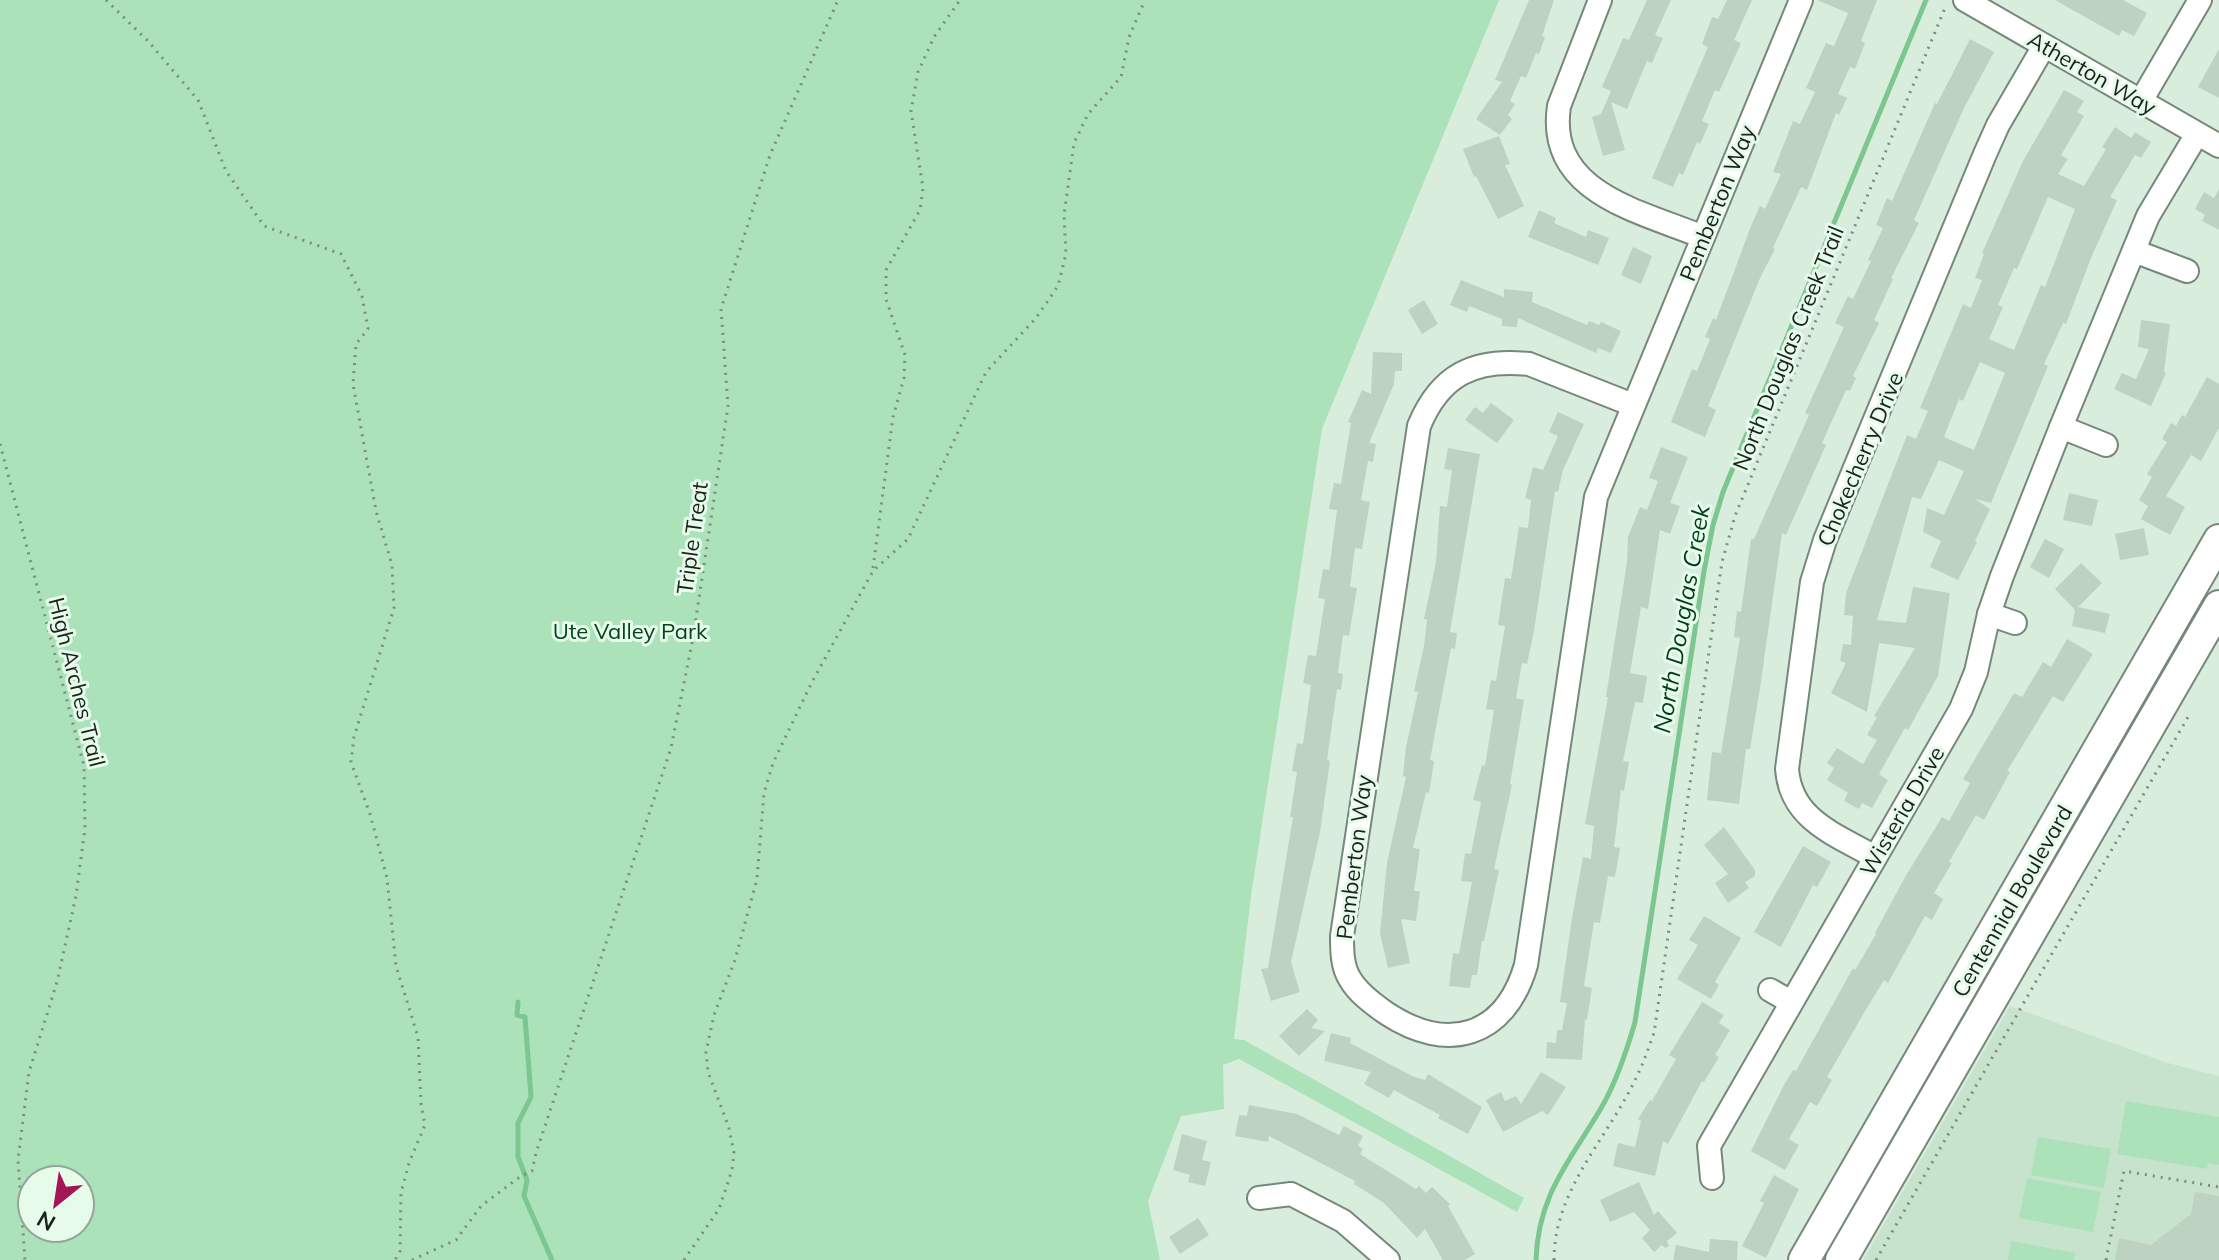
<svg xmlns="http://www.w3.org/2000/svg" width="2219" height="1260" viewBox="0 0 2219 1260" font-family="Mulish,sans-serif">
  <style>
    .built { fill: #c8e3cd }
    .green { fill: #ace2b9; fill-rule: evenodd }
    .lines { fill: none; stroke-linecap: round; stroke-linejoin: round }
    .stream { stroke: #7bc78f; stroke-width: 5 }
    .building { fill: #bed2c2; fill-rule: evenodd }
    .street-casing { stroke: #76887a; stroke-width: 26 }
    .secondary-casing { stroke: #76887a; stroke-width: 34 }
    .path { stroke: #7d8b80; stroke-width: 3; stroke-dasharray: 2 6; stroke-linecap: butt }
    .street { stroke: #fff; stroke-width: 22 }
    .secondary { stroke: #fff; stroke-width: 30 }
    .labels { text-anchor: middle; stroke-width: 6; stroke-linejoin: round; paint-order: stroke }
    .street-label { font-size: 22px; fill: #1a211b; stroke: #e6fbea }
    .park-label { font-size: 22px; fill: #074320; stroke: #e6fbea }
    .water-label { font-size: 24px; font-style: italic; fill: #003d1a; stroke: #e6fbea }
  </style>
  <rect width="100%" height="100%" fill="#d9eddd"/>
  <polygon class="built" points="2010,1006 2168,1063 2219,1076 2219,1260 1863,1260"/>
  <g class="green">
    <path d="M 0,0 L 1499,0 L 1322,429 L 1251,896 L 1234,1039 L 1244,1040 L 1524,1198 L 1517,1212 L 1239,1059 L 1223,1065 L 1224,1109 L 1181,1116 L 1148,1201 L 1160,1260 L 0,1260 ZM 32,1180 L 80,1180 L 80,1228 L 32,1228 Z"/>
    <polygon points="2126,1101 2219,1117 2219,1165 2208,1163 2207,1169 2117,1154"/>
    <polygon points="2038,1137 2111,1149 2104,1188 2031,1175"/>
    <polygon points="2027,1178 2101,1192 2093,1232 2019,1218"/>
    <polygon points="2011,1241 2076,1253 2074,1260 2008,1260"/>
  </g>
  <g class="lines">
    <g class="stream">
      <polyline points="518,1002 517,1015 525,1017 531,1097 518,1123 518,1157 527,1180 524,1196 552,1260"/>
      <path d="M 1536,1260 C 1538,1192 1573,1158 1604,1103 C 1618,1077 1627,1050 1635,1022 L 1704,571 L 1713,525 L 1723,492 L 1926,0"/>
    </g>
  </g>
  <g class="building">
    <polygon points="1529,0 1554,0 1542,36 1545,37 1539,54 1536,53 1526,78 1521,76 1510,101 1515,104 1508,115 1512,119 1500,135 1476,119 1502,82 1495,80"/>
    <polygon points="1647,0 1671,0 1655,35 1663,38 1652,63 1647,61 1627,109 1611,102 1625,150 1603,156 1592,117 1601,114 1611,91 1602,87 1623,38 1629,40"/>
    <polygon points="1727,0 1752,0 1734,40 1741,43 1719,92 1715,90 1702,121 1709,124 1700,144 1697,142 1683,175 1679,173 1673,187 1652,178 1708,47 1702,44 1712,17 1718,19"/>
    <polygon points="1817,0 1877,0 1861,41 1865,43 1855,69 1850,67 1838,94 1847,98 1839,115 1836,113 1807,190 1801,187 1773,248 1775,249 1760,278 1708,406 1716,410 1705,437 1671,422 1692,369 1697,371 1710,339 1705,337 1713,318 1716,320 1751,226 1760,206 1765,209 1781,174 1773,172 1793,121 1800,124 1815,92 1806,88 1826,43 1834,46 1848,13"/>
    <polygon points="2055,0 2123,0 2147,13 2134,36 2122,30 2119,36"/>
    <polygon points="1970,39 1994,52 1964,108 1914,220 1919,223 1891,278 1893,279 1874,320 1879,323 1853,376 1856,378 1850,391 1846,390 1822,443 1826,445 1786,535 1782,533 1760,688 1750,749 1746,749 1739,804 1707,800 1712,752 1721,753 1728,710 1740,638 1734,637 1737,611 1741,612 1751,539 1754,539 1809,415 1805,413 1844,327 1835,323 1848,296 1853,299 1871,261 1868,260 1883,228 1876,225 1887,198 1892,201 1935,103 1937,104"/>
    <polygon points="2219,49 2219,98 2198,87"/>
    <path d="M 2064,90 L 2084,101 L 2077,112 L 2084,116 L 2061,155 L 2068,159 L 2058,174 L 2084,186 L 2106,149 L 2102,147 L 2115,127 L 2131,138 L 2135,132 L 2151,142 L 2141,158 L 2135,155 L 2110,197 L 2117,200 L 2091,258 L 2066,324 L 2063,323 L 2044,364 L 2048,366 L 1991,503 L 1975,499 L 1990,509 L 1975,541 L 1977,542 L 1958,580 L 1930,567 L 1941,541 L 1923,532 L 1927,508 L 1944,515 L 1964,471 L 1939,460 L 1921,499 L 1912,497 L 1877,620 L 1906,623 L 1913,587 L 1950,593 L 1938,676 L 1908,730 L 1905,728 L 1879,774 L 1888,780 L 1872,808 L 1862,803 L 1859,809 L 1844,801 L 1848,793 L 1827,780 L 1834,768 L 1827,763 L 1837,748 L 1863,764 L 1877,740 L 1867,735 L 1877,717 L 1874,716 L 1915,648 L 1879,643 L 1867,712 L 1831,693 L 1846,663 L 1840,661 L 1843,644 L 1851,645 L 1853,616 L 1844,615 L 1846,593 L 1907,435 L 1916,439 L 1928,411 L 1920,408 L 1963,304 L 1971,308 L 1982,280 L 1975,278 L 1984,254 L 1982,253 L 2023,161 ZM 2048,197 L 2075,209 L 2045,287 L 2041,285 L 2014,350 L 1989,339 L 2003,307 L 1998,305 L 2014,268 L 2017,269 ZM 1980,362 L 2005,373 L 1974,450 L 1944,437 L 1959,399 L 1963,401 Z"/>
    <polygon points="1499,136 1510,164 1505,165 1524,206 1498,219 1476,176 1474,177 1463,149"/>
    <polygon points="2219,189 2219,230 2202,221 2205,215 2195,209 2204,192 2214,198"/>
    <polygon points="1539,210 1556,218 1554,223 1586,237 1588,230 1609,238 1598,265 1528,237"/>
    <polygon points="1633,247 1652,256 1641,284 1621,275"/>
    <polygon points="1461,280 1504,297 1504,289 1533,292 1532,302 1587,325 1589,321 1599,325 1601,322 1621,331 1611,353 1598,348 1596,353 1518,318 1517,327 1502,326 1502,319 1469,306 1467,312 1450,305"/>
    <polygon points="1424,300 1438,324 1422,334 1408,310"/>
    <polygon points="2141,320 2170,324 2164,372 2166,373 2151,406 2114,389 2122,373 2136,379 2149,349 2138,347"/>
    <polygon points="1373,352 1402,353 1402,371 1395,371 1394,384 1369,443 1376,444 1373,462 1368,461 1361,500 1370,502 1362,549 1355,548 1350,587 1357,588 1349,636 1343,635 1338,673 1343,674 1341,690 1337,689 1327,760 1330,761 1320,832 1291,962 1300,992 1271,1001 1261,969 1268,968 1293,817 1290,817 1297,772 1292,771 1297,743 1303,744 1311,685 1303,683 1308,655 1316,656 1325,599 1318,598 1323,569 1329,570 1337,510 1329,509 1334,483 1341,484 1351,423 1348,422 1362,390 1371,394"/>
    <polygon points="2207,377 2219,384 2219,428 2201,461 2191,455 2166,496 2185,507 2170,535 2141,519 2148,506 2139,500 2152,477 2147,474 2167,442 2162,439 2171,423 2176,426 2182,415 2185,417"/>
    <polygon points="1491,403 1514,420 1497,443 1465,420 1475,407 1483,413"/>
    <polygon points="1558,412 1584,424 1563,470 1558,492 1555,491 1534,631 1527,664 1522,663 1516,698 1524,700 1510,784 1512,785 1494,869 1499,870 1484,941 1482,941 1477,975 1472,975 1470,988 1449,986 1453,953 1459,954 1472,882 1461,881 1465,853 1471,854 1481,802 1473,800 1482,765 1485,766 1494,710 1486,709 1491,680 1496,681 1505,626 1498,625 1505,578 1511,579 1519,527 1528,528 1531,500 1525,498 1533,467 1543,470 1558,436 1549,432"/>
    <polygon points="1661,447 1688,457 1670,503 1680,506 1670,534 1660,530 1648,609 1641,607 1630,673 1647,676 1643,703 1635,702 1623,761 1629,762 1624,791 1621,790 1614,847 1620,848 1615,877 1608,876 1600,923 1594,922 1584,986 1592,988 1587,1020 1585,1019 1582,1060 1546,1058 1547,1042 1556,1043 1557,1030 1562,1030 1567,1003 1560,1002 1572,918 1583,857 1591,859 1594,826 1585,824 1608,697 1606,697 1627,562 1628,537 1640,507 1647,510 1658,481 1649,478"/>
    <polygon points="1448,448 1480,454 1450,632 1457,633 1455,649 1451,648 1438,717 1430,760 1434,761 1429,793 1426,792 1413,848 1420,849 1414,891 1420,891 1416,921 1401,919 1410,963 1388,968 1380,933 1387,863 1406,777 1403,776 1406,747 1418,692 1414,691 1424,646 1427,619 1424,619 1436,562 1440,506 1447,507 1452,470 1444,469"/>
    <polygon points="2069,493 2098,500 2092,526 2063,520"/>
    <polygon points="2144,528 2149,555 2120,560 2115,534"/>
    <polygon points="2045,539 2064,549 2049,578 2030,567"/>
    <polygon points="2081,563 2102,583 2078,607 2110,614 2105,633 2072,626 2075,610 2055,589"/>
    <polygon points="2067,639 2093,654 2063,702 2053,696 2007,771 2010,772 1984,820 1976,815 1949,862 1952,863 1934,893 1943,899 1932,920 1925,916 1888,983 1884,980 1865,1011 1827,1077 1832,1080 1817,1106 1810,1102 1789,1139 1799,1145 1785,1170 1751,1151 1783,1087 1793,1070 1796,1071 1853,968 1855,970 1876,934 1875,933 1905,877 1942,817 1949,821 1970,783 1963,779 2014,693 2022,697 2043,662 2051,667"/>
    <polygon points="1724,827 1755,870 1755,876 1745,882 1749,888 1728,903 1715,883 1728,874 1704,845"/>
    <polygon points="1803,846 1831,862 1817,887 1813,885 1781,947 1754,932"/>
    <polygon points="1704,916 1741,938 1715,982 1719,985 1711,999 1677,979 1698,945 1689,940"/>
    <polygon points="1702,1002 1724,1015 1719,1023 1730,1030 1715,1055 1719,1057 1704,1082 1702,1081 1668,1144 1663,1141 1655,1176 1613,1166 1618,1143 1635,1147 1641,1121 1638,1119 1650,1100 1652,1101 1676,1059 1669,1055"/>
    <polygon points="1307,1009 1318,1020 1311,1028 1325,1031 1299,1056 1279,1036"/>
    <polygon points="1331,1033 1351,1038 1350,1043 1412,1076 1425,1080 1428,1074 1482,1107 1468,1134 1438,1118 1440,1115 1394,1090 1389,1098 1364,1084 1371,1072 1324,1061"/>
    <polygon points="1541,1072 1566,1087 1548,1115 1542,1111 1503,1132 1486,1100 1501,1092 1505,1101 1516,1096 1521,1104"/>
    <polygon points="1249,1105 1297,1114 1339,1135 1344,1126 1363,1136 1358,1146 1363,1149 1360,1154 1416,1189 1419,1186 1426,1193 1432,1187 1450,1204 1448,1206 1475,1254 1465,1260 1443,1260 1425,1229 1417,1238 1384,1203 1354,1184 1355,1181 1269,1136 1268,1142 1235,1136 1239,1115 1247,1116"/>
    <polygon points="1182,1134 1207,1141 1202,1160 1211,1162 1205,1186 1188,1182 1190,1175 1173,1170"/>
    <polygon points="1774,1175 1799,1189 1766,1258 1742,1246 1764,1203 1760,1201"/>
    <polygon points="1639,1182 1654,1215 1658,1211 1677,1233 1667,1241 1669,1246 1665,1248 1662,1245 1654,1252 1642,1238 1650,1230 1634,1212 1610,1222 1600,1200"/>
    <polygon points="2195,1192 2219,1196 2219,1260 2115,1260 2119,1238 2151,1245 2191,1214"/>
    <polygon points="1198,1218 1209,1235 1180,1254 1169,1237"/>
    <polygon points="1710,1239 1738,1241 1737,1260 1673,1260 1676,1245 1709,1252"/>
  </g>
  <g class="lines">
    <g class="street-casing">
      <g id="street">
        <path d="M 1600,0 L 1559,106 C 1546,193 1640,211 1703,237"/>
        <polyline points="1965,0 2219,146"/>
        <polyline points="2141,101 2200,0"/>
        <polyline points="2134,251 2187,271"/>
        <path d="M 1633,405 L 1529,364 C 1474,358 1440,375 1419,426 L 1342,936 C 1342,950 1342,967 1350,979 C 1358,993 1373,1004 1386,1013 C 1448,1054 1505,1037 1526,965 L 1596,497 L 1801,0"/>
        <polyline points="2061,427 2106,445"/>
        <polyline points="1989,614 2015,623"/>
        <path d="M 1875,857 C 1835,834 1791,820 1787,769 L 1812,582 L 1825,540 L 1985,154 L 1998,125 L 2044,46"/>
        <polyline points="1770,990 1791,1002"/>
        <polyline points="1712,1178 1709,1146 1961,709 1976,672 1989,614 2002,576 2061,427 2148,216 2197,134"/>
        <polyline points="1259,1198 1291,1194 1343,1221 1388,1260"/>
      </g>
    </g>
    <g class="secondary-casing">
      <g id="secondary">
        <polyline points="1804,1260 2219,540"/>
        <polyline points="1841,1260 2219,606"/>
      </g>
    </g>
    <g class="path">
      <polyline points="106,0 148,41 198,100 226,171 264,226 341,254 362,296 368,329 356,344 353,384 376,511 392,565 394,608 354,737 351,762 370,814 387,878 396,966 418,1037 421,1104 425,1125 409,1163 401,1193 400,1251 395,1260"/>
      <polyline points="0,444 84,766 85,828 76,896 57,982 29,1072 18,1160 25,1260"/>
      <polyline points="873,568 893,417 904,378 905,355 886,299 886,270 920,210 923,188 911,111 918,72 934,37 960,0"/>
      <polyline points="412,1260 456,1240 481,1206 521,1176 532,1171 536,1153 671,748 693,638 728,406 721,309 770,155 838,0"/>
      <polyline points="684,1260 719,1209 732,1170 734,1153 729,1128 708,1072 706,1052 714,1015 735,960 757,879 764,793 773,763 812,682 873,571 908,539 986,372 1036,318 1058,286 1066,254 1064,215 1074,143 1088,114 1121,77 1129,37 1145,0"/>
      <path d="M 1554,1260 C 1554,1190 1607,1139 1635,1080 C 1643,1065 1648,1049 1654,1033 L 1722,562 L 1735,516 L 1945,8"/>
      <polyline points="1876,1260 2188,717"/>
      <polyline points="2106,1260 2124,1171 2219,1187"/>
    </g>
    <use href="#street" class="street"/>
    <use href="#secondary" class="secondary"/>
  </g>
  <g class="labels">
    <g class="street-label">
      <text transform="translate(2092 73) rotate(30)" y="8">Atherton Way</text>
      <text transform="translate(1717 203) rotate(-68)" y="8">Pemberton Way</text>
      <text transform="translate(1788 348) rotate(-68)" y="8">North Douglas Creek Trail</text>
      <text transform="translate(1860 459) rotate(-67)" y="8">Chokecherry Drive</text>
      <text transform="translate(692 538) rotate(-82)" y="8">Triple Treat</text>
      <text transform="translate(77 682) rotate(76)" y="8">High Arches Trail</text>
      <text transform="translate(1902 811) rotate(-60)" y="8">Wisteria Drive</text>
      <text transform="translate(1354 857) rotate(-83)" y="8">Pemberton Way</text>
      <text transform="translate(2012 901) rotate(-60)" y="8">Centennial Boulevard</text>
    </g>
    <g class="park-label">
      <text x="630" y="639">Ute Valley Park</text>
    </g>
    <g class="water-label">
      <text transform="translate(1682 619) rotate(-80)" y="8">North Douglas Creek</text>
    </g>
  </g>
  <g transform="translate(56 1204) rotate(210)"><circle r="38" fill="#e6fbea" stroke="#94a497" stroke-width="2"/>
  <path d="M0-6L14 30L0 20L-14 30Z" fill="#a51454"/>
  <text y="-12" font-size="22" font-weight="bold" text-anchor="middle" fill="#1a211b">N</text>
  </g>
</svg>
